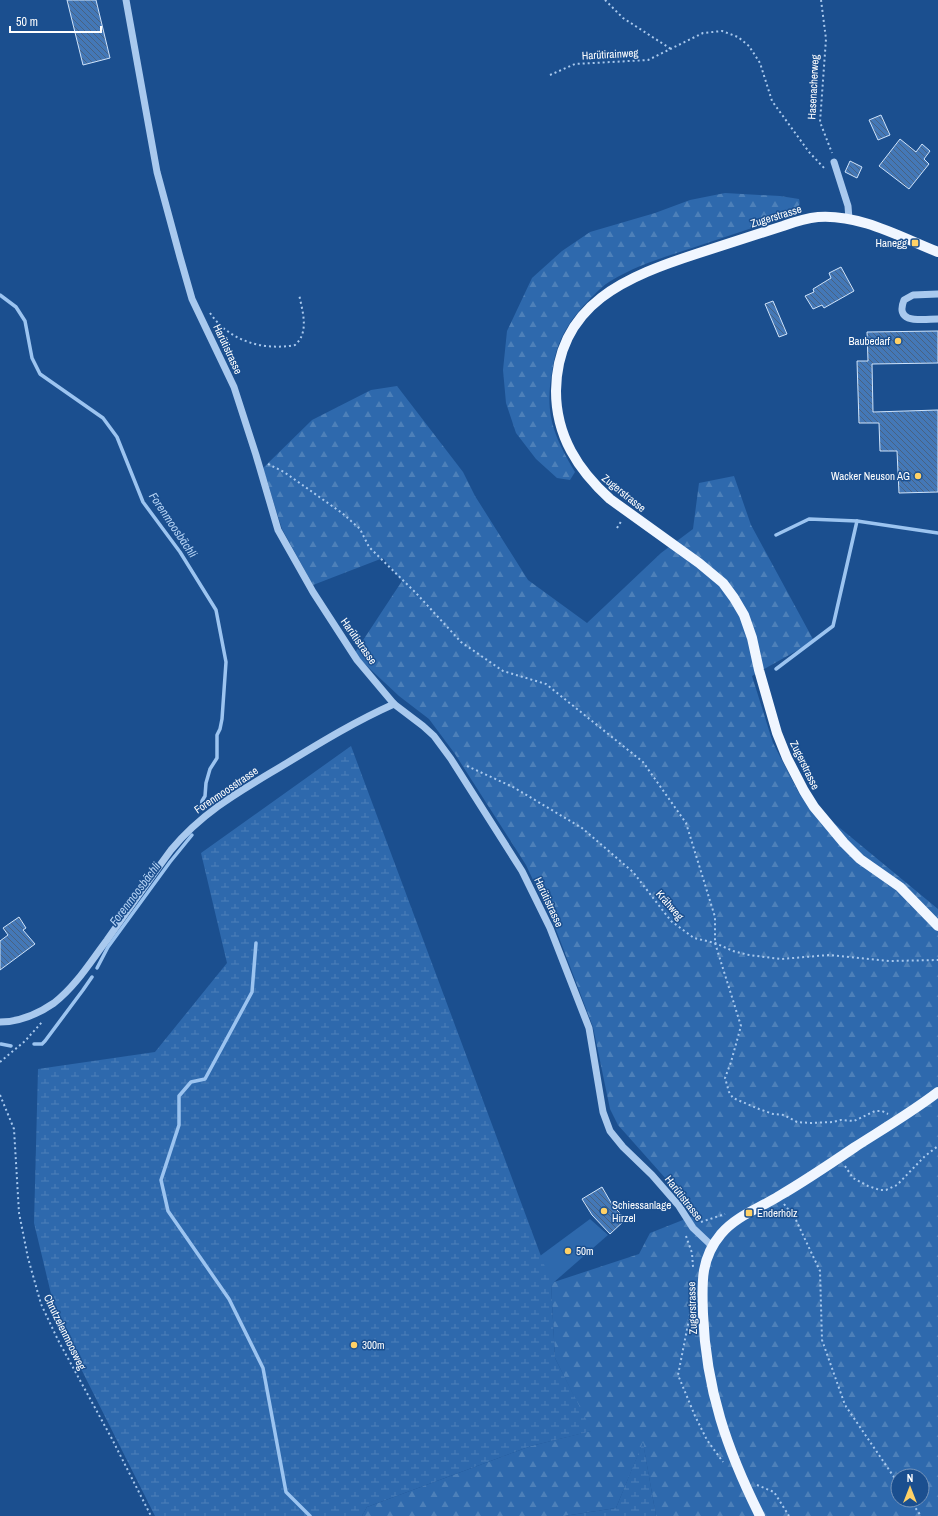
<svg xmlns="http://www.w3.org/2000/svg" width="938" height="1516" viewBox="0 0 938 1516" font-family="'Archivo Narrow',sans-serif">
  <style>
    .green { fill: #2e69ad }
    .forest { fill: url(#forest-firs); fill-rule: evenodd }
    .wetland { fill: url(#wetland-marsh) }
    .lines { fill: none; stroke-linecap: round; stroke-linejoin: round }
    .stream { stroke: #9cc4f0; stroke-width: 3.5 }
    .building { fill: url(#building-back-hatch); stroke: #cfe3fa }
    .path { stroke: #a9c9ee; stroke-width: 2; stroke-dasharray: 2 3; stroke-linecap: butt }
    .minor { stroke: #a9c9ee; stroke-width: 7 }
    .major { stroke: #f0f6ff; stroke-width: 10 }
    .poi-dot { fill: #ffd166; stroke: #1b4f8f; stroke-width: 1.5 }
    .labels { text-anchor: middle; stroke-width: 3; stroke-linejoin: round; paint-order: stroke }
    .street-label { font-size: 11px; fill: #fff; stroke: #1b4f8f }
    .poi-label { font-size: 11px; fill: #fff; stroke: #1b4f8f; text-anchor: start }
    .water-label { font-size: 12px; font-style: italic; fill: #b5d3f5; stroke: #1b4f8f }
  </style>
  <defs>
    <pattern id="forest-firs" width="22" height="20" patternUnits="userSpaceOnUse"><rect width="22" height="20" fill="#2e69ad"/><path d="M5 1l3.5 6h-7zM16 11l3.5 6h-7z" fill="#4d80b9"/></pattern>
    <pattern id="wetland-marsh" width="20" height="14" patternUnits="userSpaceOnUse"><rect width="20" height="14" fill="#2e69ad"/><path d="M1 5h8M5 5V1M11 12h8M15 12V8" fill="none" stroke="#4d80b9"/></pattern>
    <pattern id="building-back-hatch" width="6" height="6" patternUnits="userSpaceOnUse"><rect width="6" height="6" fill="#4478b7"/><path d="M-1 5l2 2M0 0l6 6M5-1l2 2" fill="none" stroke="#486282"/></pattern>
  </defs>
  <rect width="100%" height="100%" fill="#1b4f8f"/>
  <polygon class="green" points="590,1219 608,1235 545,1290 525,1267"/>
  <g class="forest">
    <path d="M 725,193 L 780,196 L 799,199 C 802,208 794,212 788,216 C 758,226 728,236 698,246 C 668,256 636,265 609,282 C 604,285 599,290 595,294 C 573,315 558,336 553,366 C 544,412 552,433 575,472 L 570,480 L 557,478 L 536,459 L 516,433 L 506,403 L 503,370 L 507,331 L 532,278 L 562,251 L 590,232 L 655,213 L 690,200 Z"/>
    <path d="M 397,386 L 463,472 L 475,496 L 528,580 L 587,623 L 661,553 L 693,529 L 699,483 L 734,476 L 751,525 L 814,641 L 752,676 L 773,743 L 800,795 L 938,909 L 938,1516 L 656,1516 L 643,1443 L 616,1508 L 564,1516 L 362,1516 L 367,1507 L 531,1446 L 591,1431 L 555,1358 L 551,1283 L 639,1254 L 650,1233 L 693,1216 L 683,1198 L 618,1125 L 610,1109 L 593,1027 L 555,927 L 526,865 L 455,754 L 429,719 L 399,696 L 354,654 L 402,581 L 383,558 L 313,585 L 282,529 L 263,468 L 312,420 L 371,390 ZM 898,1476 L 922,1476 L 922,1500 L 898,1500 Z"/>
  </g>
  <g class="wetland">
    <polygon points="351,746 551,1283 555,1358 592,1431 531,1446 367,1507 362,1516 155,1516 58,1323 34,1223 38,1069 155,1052 227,963 201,853"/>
    <polygon points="643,1442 656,1516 564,1516 616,1508"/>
  </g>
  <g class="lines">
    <g class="stream">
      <polyline points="0,295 16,307 25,321 32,358 40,374 103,418 117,437 143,502 180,552 216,610 226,662 222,719 220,729 217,735 217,758 210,769 206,783 205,796 202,801 201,809"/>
      <polyline points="776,535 809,519 857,521 938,533"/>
      <polyline points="776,669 833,626 857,521"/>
      <polyline points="256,943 252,992 205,1079 191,1082 179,1096 179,1125 161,1180 168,1211 229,1299 263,1368 286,1492 310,1516"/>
      <polyline points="97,968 108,947 170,862 192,835"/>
      <polyline points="1,1044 11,1046"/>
      <polyline points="34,1044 42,1044 45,1041 83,990 92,977"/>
    </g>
  </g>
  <g class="building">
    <polygon points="67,0 96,0 110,58 83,65"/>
    <polygon points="881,115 890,135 878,140 869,120"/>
    <polygon points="900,139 916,152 922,144 930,151 924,159 929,164 909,189 879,166"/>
    <polygon points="850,161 862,167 857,178 845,172"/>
    <polygon points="841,267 854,291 824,308 822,305 813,309 805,296 814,292 813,289 831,278 829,273"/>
    <polygon points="773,301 787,334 779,337 765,304"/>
    <polygon points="938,331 938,363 872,364 873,412 938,410 938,492 899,493 897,451 880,451 879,423 859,423 857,361 868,361 867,332"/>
    <polygon points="19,917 26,928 23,930 35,944 0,970 0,941 8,935 3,928"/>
    <polygon points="602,1187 613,1206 626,1219 610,1234 592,1215 582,1199"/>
  </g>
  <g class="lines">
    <g class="path">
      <polyline points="605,0 623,18 671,49"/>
      <polyline points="821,0 826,39 820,122 832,153"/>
      <polyline points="550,75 575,64 648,60 703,33 722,31 738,37 749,46 760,63 772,101 809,152 826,170"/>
      <path d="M 210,313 C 229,341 263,351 295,345 C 310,332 302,310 299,294"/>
      <polyline points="268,464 284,472 342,513 360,529 369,547 416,593 461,642 503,671 546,684 643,762 686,823 715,917 715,943 741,1026 731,1062 725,1078 729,1092 733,1098 759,1109 773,1114 784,1115 797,1122 810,1123 833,1122 841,1120 854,1121 875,1111 882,1111 888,1114"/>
      <polyline points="617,528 622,520"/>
      <polyline points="467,766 513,787 582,828 633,872 671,921 694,938 715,943 733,951 749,955 781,959 829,955 889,961 938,960"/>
      <polyline points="0,1062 25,1041 42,1022"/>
      <polyline points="0,1095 14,1129 19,1213 28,1258 41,1304 58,1340 112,1439 151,1516"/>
      <polyline points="845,1166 853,1178 868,1186 880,1190 886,1190 897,1185 925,1156 938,1146"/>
      <polyline points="784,1204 795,1218 820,1271 822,1340 845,1405 898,1483"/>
      <polyline points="701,1222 725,1214"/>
      <polyline points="686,1236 692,1253 693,1267"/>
      <polyline points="691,1309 678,1375 695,1416 707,1440 723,1462"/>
      <polyline points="757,1485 774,1492 789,1516"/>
      <polyline points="910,1500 921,1516"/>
    </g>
    <g class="minor">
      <polyline points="126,0 157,172 180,257 192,299 234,387 256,455 278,530 313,592 357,660 394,704 423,726 434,736 451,759 522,871 550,928 589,1028 603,1112 610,1131 623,1147 652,1175 679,1206 693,1228 712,1246"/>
      <polyline points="834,162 848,206 849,219"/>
      <path d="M 938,294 L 913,295 L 904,300 C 894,325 923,319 938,319"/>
      <path d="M 0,1022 C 19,1022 38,1014 54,1003 C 76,986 91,961 107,940 C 128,910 149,880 171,850 C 204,810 244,789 287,763 C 323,741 356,721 394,704"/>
    </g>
    <g class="major">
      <path d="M 938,252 C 900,237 860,214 818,217 C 806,218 794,222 783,226 C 755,235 727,244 699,253 C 628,276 557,303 556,391 C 556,436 578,470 610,499 L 699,563 L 723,583 L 734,598 L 744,615 L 752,638 L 759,670 L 777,733 L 787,758 L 804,791 L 814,807 L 844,843 L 860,859 L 900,887 L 938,926"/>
      <path d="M 760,1516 C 727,1450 706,1389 703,1314 C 702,1284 700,1259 721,1234 C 736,1216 760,1208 779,1196 C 805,1181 830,1164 855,1147 C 883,1129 912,1112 938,1092"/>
    </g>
  </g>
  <g class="poi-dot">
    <rect x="911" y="239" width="8" height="8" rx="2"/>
    <circle cx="898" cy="341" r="4"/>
    <circle cx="918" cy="476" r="4"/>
    <circle cx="604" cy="1211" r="4"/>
    <rect x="745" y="1209" width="8" height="8" rx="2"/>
    <circle cx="568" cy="1251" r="4"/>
    <circle cx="354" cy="1345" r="4"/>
  </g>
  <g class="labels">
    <g class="street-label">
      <text transform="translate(610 54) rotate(-3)" y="4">Harütirainweg</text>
      <text transform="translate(813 87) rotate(-87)" y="4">Hasenacherweg</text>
      <text transform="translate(776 216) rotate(-17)" y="4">Zugerstrasse</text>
      <text transform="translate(228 349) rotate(65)" y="4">Harütistrasse</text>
      <text transform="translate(624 493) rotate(39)" y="4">Zugerstrasse</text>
      <text transform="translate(359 641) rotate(55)" y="4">Harütistrasse</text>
      <text transform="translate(805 765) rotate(64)" y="4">Zugerstrasse</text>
      <text transform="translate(226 790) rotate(-34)" y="4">Forenmoosstrasse</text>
      <text transform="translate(549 902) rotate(65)" y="4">Harütistrasse</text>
      <text transform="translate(670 905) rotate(49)" y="4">Krähweg</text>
      <text transform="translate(684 1198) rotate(52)" y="4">Harütistrasse</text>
      <text transform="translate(692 1308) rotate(-92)" y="4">Zugerstrasse</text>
      <text transform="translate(65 1332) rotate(64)" y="4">Chrutzelenmoosweg</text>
    </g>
    <g class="poi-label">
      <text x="907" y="247" text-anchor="end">Hanegg</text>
      <text x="890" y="345" text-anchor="end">Baubedarf</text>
      <text x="910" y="480" text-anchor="end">Wacker Neuson AG</text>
      <text x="612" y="1209">Schiessanlage<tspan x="612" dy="13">Hirzel</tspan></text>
      <text x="757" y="1217">Enderholz</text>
      <text x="576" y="1255">50m</text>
      <text x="362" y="1349">300m</text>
    </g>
    <g class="water-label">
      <text transform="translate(173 525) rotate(56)" y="4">Forenmoosbächli</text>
      <text transform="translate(135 894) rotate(-53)" y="4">Forenmoosbächli</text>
    </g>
  </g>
  <g transform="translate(910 1488)"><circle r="19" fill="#1b4f8f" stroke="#7695bc"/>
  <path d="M0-3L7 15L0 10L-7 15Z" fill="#ffd166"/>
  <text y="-6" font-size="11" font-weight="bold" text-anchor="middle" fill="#ffffff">N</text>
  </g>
  <path d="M10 26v6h91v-6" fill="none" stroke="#ffffff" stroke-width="2"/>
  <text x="16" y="26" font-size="12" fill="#ffffff" stroke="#1b4f8f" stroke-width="3" paint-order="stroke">50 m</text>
</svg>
